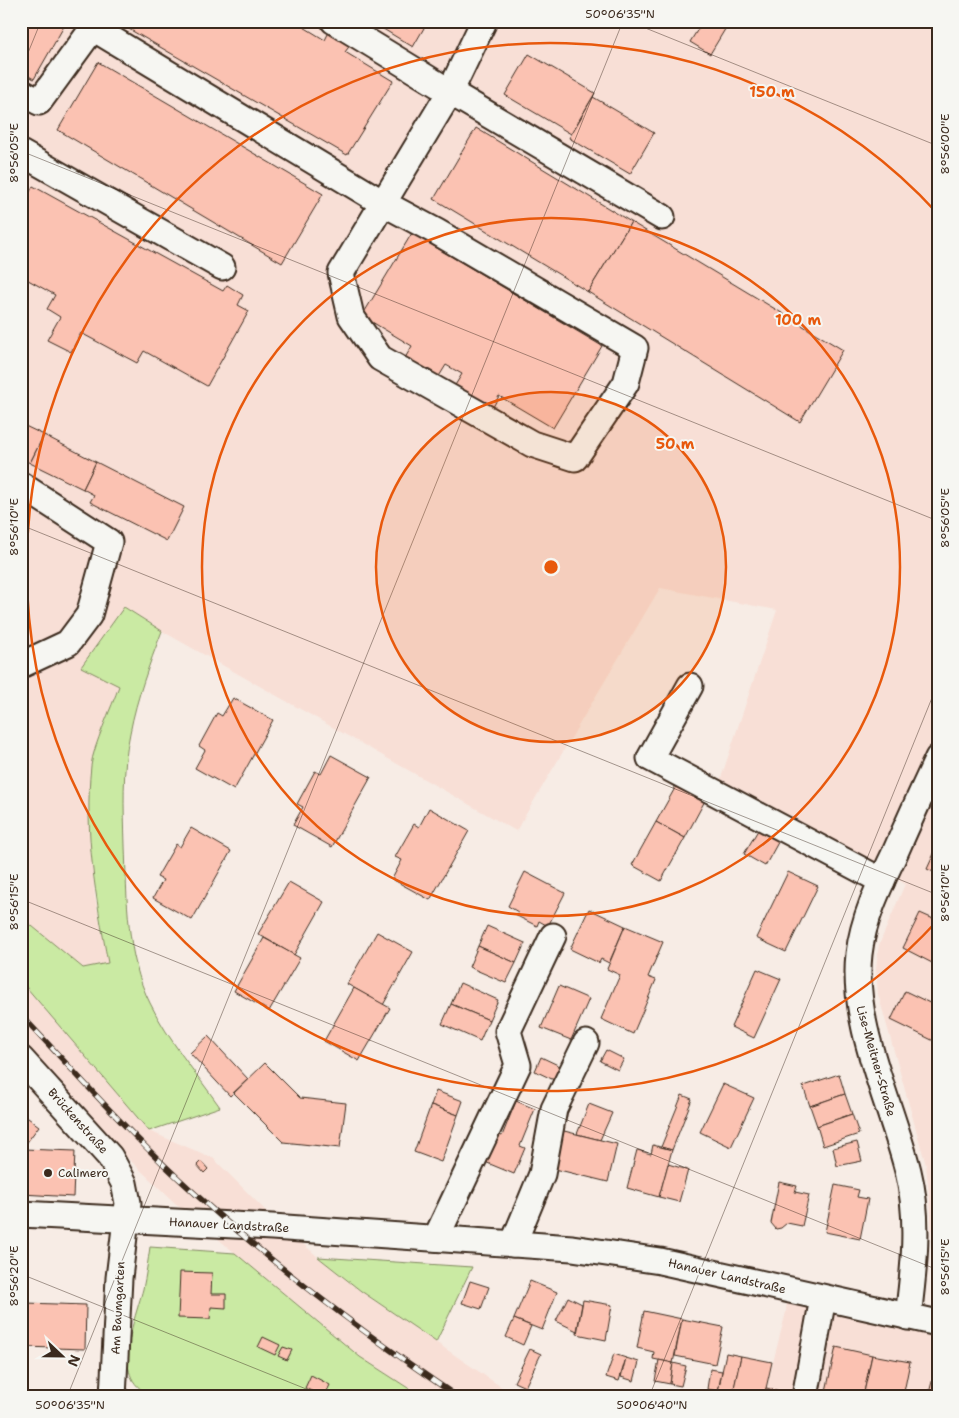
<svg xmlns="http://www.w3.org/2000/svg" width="959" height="1418" viewBox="0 0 959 1418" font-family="'Shantell Sans',sans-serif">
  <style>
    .built { fill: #f8dfd6 }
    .green { fill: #caeaa3; stroke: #828a60 }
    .building { fill: #fbc2b2; stroke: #3b2a1e }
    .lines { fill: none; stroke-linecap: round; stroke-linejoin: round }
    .minor-casing { stroke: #3b2a1e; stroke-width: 29 }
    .minor { stroke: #f6f6f2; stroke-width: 25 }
    .rail-casing { stroke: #3b2a1e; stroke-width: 5.5 }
    .rail { stroke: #f6f6f2; stroke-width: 4; stroke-dasharray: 11; stroke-linecap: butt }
    .ticks { fill: none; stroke: #3b2a1e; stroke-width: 1; stroke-opacity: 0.45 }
    .ring { fill: none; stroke: #e8590c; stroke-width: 2.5 }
    .poi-dot { fill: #3b2a1e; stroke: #f6f6f2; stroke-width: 2 }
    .labels { text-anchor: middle; stroke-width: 4; stroke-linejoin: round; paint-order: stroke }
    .street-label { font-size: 12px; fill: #3b2a1e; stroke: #f6f6f2 }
    .poi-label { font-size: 12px; fill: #3b2a1e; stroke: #f6f6f2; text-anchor: start }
    .centre { fill: #e8590c; stroke: #f6f6f2; stroke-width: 2.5 }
    .ring-label { font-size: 15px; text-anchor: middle; font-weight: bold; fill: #e8590c; stroke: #f6f6f2; stroke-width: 4; stroke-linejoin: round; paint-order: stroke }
    .neatline { fill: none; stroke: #3b2a1e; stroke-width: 2 }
    .ticks-label { font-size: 12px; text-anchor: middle; fill: #3b2a1e }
  </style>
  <rect width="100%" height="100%" fill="#f7ece5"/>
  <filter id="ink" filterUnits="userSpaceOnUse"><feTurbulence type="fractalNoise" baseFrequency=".02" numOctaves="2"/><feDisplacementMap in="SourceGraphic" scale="10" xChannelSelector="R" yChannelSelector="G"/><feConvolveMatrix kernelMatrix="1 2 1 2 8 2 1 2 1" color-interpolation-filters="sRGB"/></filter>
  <g filter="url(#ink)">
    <g class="built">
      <polygon points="21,21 938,21 938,1397 764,1397 786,1312 789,1275 933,1307 931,1210 926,1165 878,994 876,968 879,945 905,884 720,781 777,610 660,588 516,831 162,631 124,607 119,686 91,764 90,836 95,897 108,963 83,969 21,917"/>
      <polygon points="21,981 149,1131 213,1158 267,1212 318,1257 361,1291 516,1397 422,1397 360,1357 175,1203 113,1144 21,1038"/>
    </g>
    <g class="green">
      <path d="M 124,607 L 162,631 C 149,665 137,697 130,733 C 122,770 124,809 125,846 C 127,898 126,956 150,1003 C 168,1040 196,1073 220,1107 L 149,1131 L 21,981 L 21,917 L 83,968 L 108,963 C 96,898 84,832 91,766 C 93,746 112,707 119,686 L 81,667 Z"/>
      <path d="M 150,1247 L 235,1253 L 360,1357 L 422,1397 L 160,1397 C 106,1387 134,1324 143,1289 C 146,1275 148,1261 150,1247 Z"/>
      <polygon points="318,1257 472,1267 436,1342 361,1291"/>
    </g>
    <g class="building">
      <polygon points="21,21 67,21 34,79 21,72"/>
      <polygon points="115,21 294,21 325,40 329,32 351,44 345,52 393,81 347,155"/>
      <polygon points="370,21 428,21 413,47"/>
      <polygon points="703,21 730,21 710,54 690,42"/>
      <polygon points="529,54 595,93 571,134 505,95"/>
      <polygon points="98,62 323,194 282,263 58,130"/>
      <polygon points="593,97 654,133 630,174 569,138"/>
      <polygon points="476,128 631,222 588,292 434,199"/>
      <polygon points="33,186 223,291 227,285 243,295 238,305 249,311 207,386 144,351 137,363 81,333 71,352 47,340 60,317 47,309 55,295 21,276 21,230 27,219 21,216 21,208"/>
      <polygon points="631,222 843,350 800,422 588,292"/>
      <polygon points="412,233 602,346 553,428 499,396 492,409 454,387 462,374 446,365 438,378 405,358 412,346 362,316"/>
      <polygon points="21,424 44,435 30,463 21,458"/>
      <polygon points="44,435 96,462 83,489 30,463"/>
      <polygon points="96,462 184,507 167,541 90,502 94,495 83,489"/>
      <polygon points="233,698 273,720 234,790 195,768 205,750 199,746 217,713 222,716"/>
      <polygon points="331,755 371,777 332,847 293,825 303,807 297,804 315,771 321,774"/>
      <polygon points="680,779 708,795 685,838 656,822"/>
      <polygon points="429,808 469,831 430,900 392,879 402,860 395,857 414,824 419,827"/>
      <polygon points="656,822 685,838 661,881 632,865"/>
      <polygon points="761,825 781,837 765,866 744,854"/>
      <polygon points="191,828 231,851 192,920 153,898 163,880 157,877 176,844 180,847"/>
      <polygon points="938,845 938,874 927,869"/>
      <polygon points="525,872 565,893 548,926 539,921 537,926 517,916 518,912 508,906"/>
      <polygon points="788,872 818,886 786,952 756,938"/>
      <polygon points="289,882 324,902 294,955 258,934"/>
      <polygon points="589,909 625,926 609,963 601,959 599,963 570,949"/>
      <polygon points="920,913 938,921 938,966 903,948"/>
      <polygon points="487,926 525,943 516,963 478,946"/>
      <polygon points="625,926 663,942 648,977 656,980 633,1034 601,1019 620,975 607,969"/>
      <polygon points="377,932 413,952 383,1005 347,984"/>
      <polygon points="264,938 300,958 269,1011 234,991"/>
      <polygon points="478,946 516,963 506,983 469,967"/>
      <polygon points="757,969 781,979 754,1038 731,1027"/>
      <polygon points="460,983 498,1000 489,1020 451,1004"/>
      <polygon points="559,986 589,999 571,1040 541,1028"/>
      <polygon points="354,988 390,1008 359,1061 324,1041"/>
      <polygon points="905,991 938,1007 938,1043 891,1020"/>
      <polygon points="451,1004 489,1020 480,1041 442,1024"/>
      <polygon points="208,1036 248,1079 230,1096 190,1053"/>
      <polygon points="606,1050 624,1059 618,1070 600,1061"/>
      <polygon points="541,1057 560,1066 554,1080 535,1071"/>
      <polygon points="265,1063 300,1098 346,1103 340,1148 283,1142 234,1093"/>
      <polygon points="839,1074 845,1094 810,1106 803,1086"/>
      <polygon points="723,1084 754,1098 731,1147 700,1132"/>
      <polygon points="436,1091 463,1101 458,1115 431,1105"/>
      <polygon points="845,1094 852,1114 817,1126 810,1106"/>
      <polygon points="682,1095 692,1099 672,1150 661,1147"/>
      <polygon points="516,1101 535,1109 520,1146 525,1148 514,1174 485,1162 496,1134 502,1136"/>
      <polygon points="589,1104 612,1113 600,1140 577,1134"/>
      <polygon points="431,1105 458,1115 441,1162 414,1152"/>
      <polygon points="21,1113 39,1126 25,1145 21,1142"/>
      <polygon points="852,1114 859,1134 823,1146 817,1126"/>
      <polygon points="556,1129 617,1144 608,1182 547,1167"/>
      <polygon points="21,1142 25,1145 23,1149 22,1194"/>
      <polygon points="857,1142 862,1161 837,1166 833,1148"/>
      <polygon points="653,1145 672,1150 659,1197 627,1188 637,1150 651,1154"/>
      <polygon points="23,1149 75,1151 73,1197 22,1194"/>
      <polygon points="201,1161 208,1169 204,1173 197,1165"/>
      <polygon points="668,1164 688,1170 679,1202 659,1197"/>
      <polygon points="779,1182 797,1186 795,1192 809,1195 802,1226 787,1223 781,1228 776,1229 771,1223"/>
      <polygon points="835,1185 859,1190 857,1197 868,1199 860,1239 825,1232"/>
      <polygon points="180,1272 212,1273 211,1294 226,1294 226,1308 211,1307 210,1319 178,1318"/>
      <polygon points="470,1281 489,1287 481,1309 462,1303"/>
      <polygon points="530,1281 557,1292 542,1330 514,1319"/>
      <polygon points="21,1295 26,1295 24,1341 21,1341"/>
      <polygon points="568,1297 582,1304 577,1331 556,1321"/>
      <polygon points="583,1300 612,1305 606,1340 577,1334"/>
      <polygon points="26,1303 86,1305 85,1349 24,1347"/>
      <polygon points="644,1311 682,1319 673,1363 653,1359 654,1352 637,1348"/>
      <polygon points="514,1319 531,1326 523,1345 506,1337"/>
      <polygon points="682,1319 723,1327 715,1364 675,1356"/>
      <polygon points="263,1337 280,1345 275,1355 258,1347"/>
      <polygon points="283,1347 292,1350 287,1360 278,1356"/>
      <polygon points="836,1347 872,1355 863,1397 826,1391"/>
      <polygon points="530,1349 541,1354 525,1387 514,1382"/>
      <polygon points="726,1353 741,1356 733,1394 718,1391"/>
      <polygon points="614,1354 626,1358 619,1381 606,1377"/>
      <polygon points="872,1355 910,1362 903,1397 863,1397"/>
      <polygon points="741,1356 772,1362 764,1397 732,1397"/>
      <polygon points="626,1358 639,1362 634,1381 621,1377"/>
      <polygon points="659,1360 673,1363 670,1384 655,1381"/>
      <polygon points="673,1363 686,1366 681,1386 670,1384"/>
      <polygon points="710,1369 722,1371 718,1391 707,1389"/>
      <polygon points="934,1374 938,1375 938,1397 928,1397"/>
      <polygon points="311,1375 330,1385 324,1397 305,1388"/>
      <polygon points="766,1388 791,1393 790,1397 764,1397"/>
    </g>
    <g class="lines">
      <g class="minor-casing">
        <g id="minor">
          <polyline points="484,21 450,92 662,217"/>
          <polyline points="21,92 39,102 93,28 383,203 437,232 635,348 626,383 575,458 532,444 380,358 351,316 341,273 450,92 334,21"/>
          <polyline points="21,153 222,267"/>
          <polyline points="21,485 109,542 89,615 68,643 21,665"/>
          <polyline points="690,686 650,758 882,881"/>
          <polyline points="21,1059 110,1157 124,1183 128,1203 119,1278 113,1397"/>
          <polyline points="21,1214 272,1227 572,1248 660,1261 938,1323"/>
          <polyline points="436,1238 518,1065 508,1031 553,936"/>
          <polyline points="513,1244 542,1174 554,1109 586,1043"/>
          <path d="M 908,1317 C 914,1269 920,1219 908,1171 C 891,1103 851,1024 859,954 C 863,919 879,886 894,855 C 908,823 923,790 938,758"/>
          <polyline points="805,1397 823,1298"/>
        </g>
      </g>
      <use href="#minor" class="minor"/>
      <g class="rail-casing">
        <path id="rail" d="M 21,1015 C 73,1070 123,1127 178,1178 C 265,1259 360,1331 458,1397"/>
      </g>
      <use href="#rail" class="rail"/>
    </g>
  </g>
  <path class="ticks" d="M 628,21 L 938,146M 21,70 L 41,21M 21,151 L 938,521M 21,525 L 938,895M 21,899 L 938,1270M 21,1274 L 326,1397M 67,1397 L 623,21M 649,1397 L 938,683"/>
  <circle cx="551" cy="567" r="175" fill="#e8590c" fill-opacity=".12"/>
  <g class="ring">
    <circle cx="551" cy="567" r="175"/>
    <circle cx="551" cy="567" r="349"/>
    <path d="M937 921A524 524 0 1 1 937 213"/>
  </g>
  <circle class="poi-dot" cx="48" cy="1173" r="5"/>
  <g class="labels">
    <g class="street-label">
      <text transform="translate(876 1061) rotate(74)" y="4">Lise-Meitner-Straße</text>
      <text transform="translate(78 1121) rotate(48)" y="4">Brückenstraße</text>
      <text transform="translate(229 1225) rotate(3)" y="4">Hanauer Landstraße</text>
      <text transform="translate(727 1276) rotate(13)" y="4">Hanauer Landstraße</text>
      <text transform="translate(118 1308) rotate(-87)" y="4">Am Baumgarten</text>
    </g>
    <g class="poi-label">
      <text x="58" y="1177">Calimero</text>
    </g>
  </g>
  <circle cx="551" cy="567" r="8" class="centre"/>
  <g class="ring-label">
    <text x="772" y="97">150 m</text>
    <text x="798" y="325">100 m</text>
    <text x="675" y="449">50 m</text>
  </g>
  <rect width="959" height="1418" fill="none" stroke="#f6f6f2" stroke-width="55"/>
  <g transform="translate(62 1356) rotate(112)" stroke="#f6f6f2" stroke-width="4" paint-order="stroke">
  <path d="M0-4L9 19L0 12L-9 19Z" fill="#3b2a1e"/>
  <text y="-8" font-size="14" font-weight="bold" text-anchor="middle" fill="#3b2a1e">N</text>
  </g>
  <rect x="28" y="28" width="904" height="1362" class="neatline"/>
  <g class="ticks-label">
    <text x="620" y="18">50°06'35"N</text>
    <text transform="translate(945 144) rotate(-90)" y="4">8°56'00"E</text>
    <text transform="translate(14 153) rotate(-90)" y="4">8°56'05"E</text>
    <text transform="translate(945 518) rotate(-90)" y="4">8°56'05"E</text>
    <text transform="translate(14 527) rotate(-90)" y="4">8°56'10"E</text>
    <text transform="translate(945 893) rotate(-90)" y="4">8°56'10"E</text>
    <text transform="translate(14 902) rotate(-90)" y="4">8°56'15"E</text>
    <text transform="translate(945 1267) rotate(-90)" y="4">8°56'15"E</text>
    <text transform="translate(14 1276) rotate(-90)" y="4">8°56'20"E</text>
    <text x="70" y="1409">50°06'35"N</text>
    <text x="652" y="1409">50°06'40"N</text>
  </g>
</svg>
